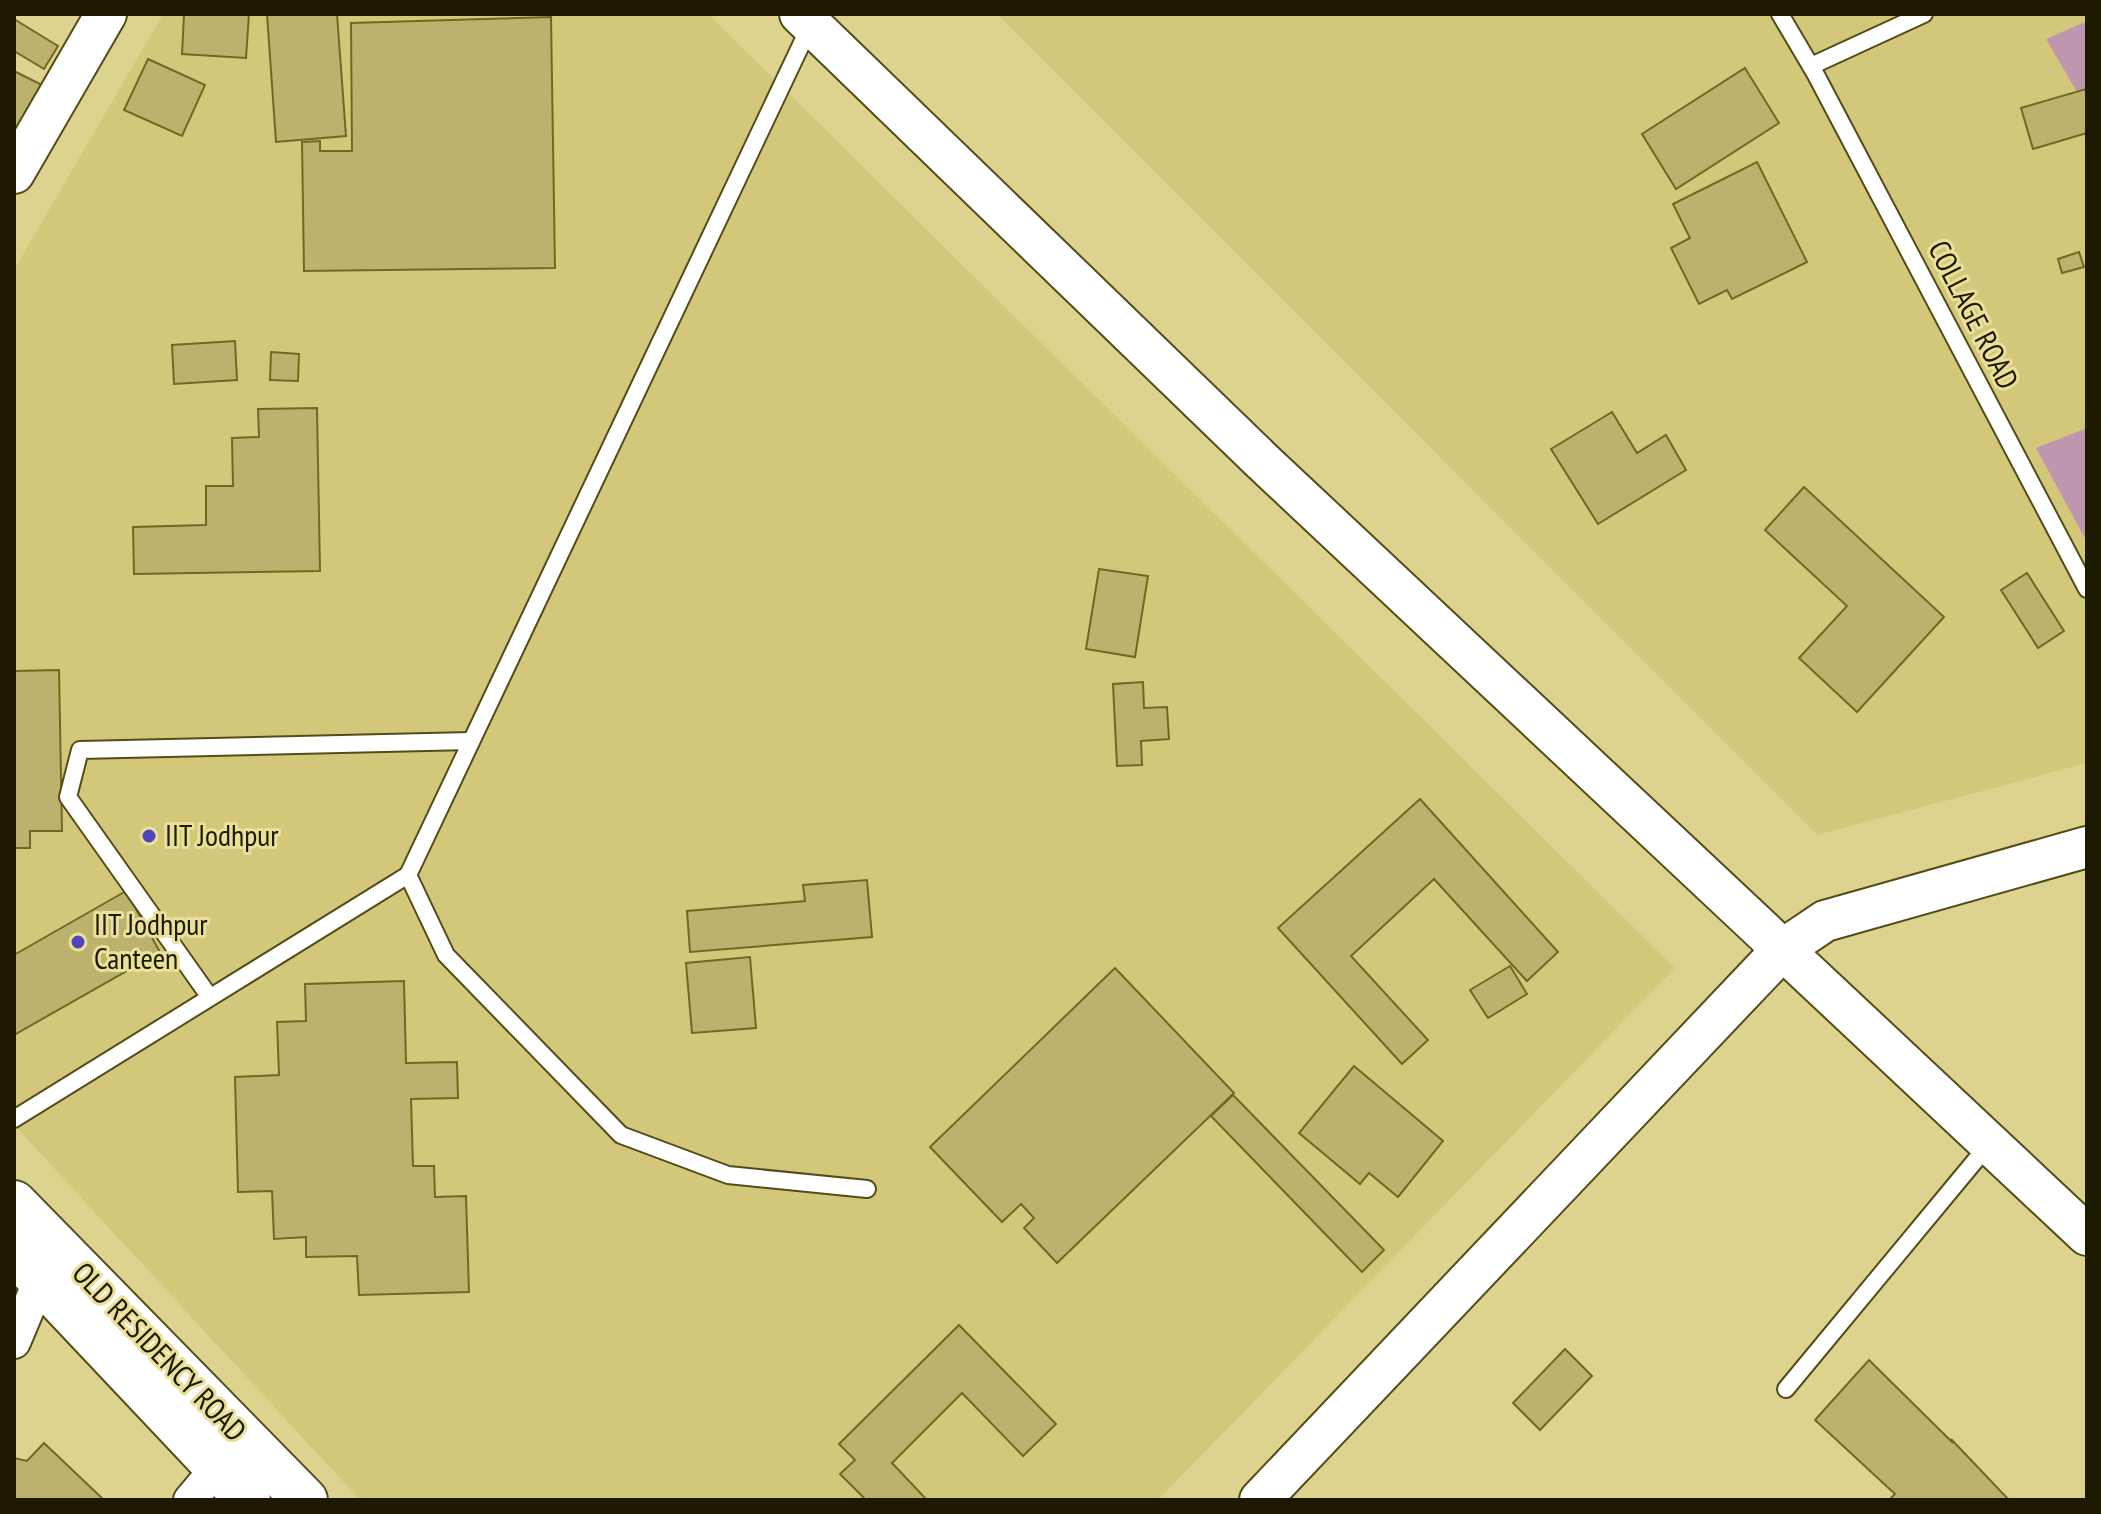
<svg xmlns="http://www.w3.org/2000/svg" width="2101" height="1514" viewBox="0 0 2101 1514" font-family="'PT Sans Narrow',sans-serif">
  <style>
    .built { fill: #d3c87a }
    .green { fill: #bf95af }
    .building { fill: #bcb26e; stroke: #726823; stroke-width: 2 }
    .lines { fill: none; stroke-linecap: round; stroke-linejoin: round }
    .service-casing { stroke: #544c18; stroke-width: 20 }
    .minor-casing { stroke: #544c18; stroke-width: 36 }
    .tertiary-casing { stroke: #544c18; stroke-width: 44 }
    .trunk-casing { stroke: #544c18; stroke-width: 48 }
    .service { stroke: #fff; stroke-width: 16 }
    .minor { stroke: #fff; stroke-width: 32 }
    .tertiary { stroke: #fff; stroke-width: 40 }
    .trunk { stroke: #fff; stroke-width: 44 }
    .poi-dot { fill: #5045bd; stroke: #eae09a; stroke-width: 3 }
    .labels { text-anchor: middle; stroke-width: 6; stroke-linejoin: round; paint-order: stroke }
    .street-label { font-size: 30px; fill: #1d1900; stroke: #eae09a }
    .poi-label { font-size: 30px; fill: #1d1900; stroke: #eae09a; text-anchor: start }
  </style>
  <rect width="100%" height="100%" fill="#ddd38e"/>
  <g class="built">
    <polygon points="163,14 708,14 1675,968 1158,1500 360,1500 14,1125 14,270"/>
    <polygon points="997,14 2087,14 2087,763 1817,835"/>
  </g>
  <g class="green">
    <polygon points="2087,21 2087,109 2046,39"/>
    <polygon points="2087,428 2087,542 2036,448"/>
  </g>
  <g class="building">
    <polygon points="184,14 249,14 246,58 182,54"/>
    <polygon points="267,14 337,14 346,136 276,142"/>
    <polygon points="551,17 555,268 304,271 302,142 320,141 320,151 352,151 351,23"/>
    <polygon points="14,19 58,46 44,69 14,51"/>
    <polygon points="148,59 205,85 182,136 124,110"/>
    <polygon points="1745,68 1779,123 1676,189 1642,134"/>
    <polygon points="14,71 44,86 22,132 14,128"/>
    <polygon points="2086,89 2087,133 2033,149 2021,108"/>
    <polygon points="1757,162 1807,262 1732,299 1727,290 1699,304 1671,248 1690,238 1673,204"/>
    <polygon points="2079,252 2084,267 2062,273 2058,259"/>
    <polygon points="235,341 237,380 174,384 172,345"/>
    <polygon points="271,352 299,354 298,381 270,380"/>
    <polygon points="317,408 320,571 134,574 133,527 206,525 206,486 233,486 232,438 259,437 258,409"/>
    <polygon points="1612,412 1637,453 1666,435 1686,470 1598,524 1551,449"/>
    <polygon points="1804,487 1944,617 1857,712 1799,658 1847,606 1765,530"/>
    <polygon points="1099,569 1148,576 1135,657 1086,649"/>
    <polygon points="2027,573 2064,631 2038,648 2001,590"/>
    <polygon points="59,670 62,831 30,831 30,848 14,848 14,671"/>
    <polygon points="1143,682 1144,708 1167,707 1169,739 1141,741 1142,765 1117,766 1113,684"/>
    <polygon points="1420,799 1558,952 1527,981 1434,879 1351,956 1428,1040 1402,1064 1278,928"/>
    <polygon points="867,880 872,937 690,952 687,911 805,901 803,885"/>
    <polygon points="126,891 160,952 14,1035 14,955"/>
    <polygon points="750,957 756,1028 692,1033 686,963"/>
    <polygon points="1510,966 1527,994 1488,1018 1470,990"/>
    <polygon points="1115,968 1234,1093 1057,1263 1024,1228 1034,1218 1021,1204 1002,1222 930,1147"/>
    <polygon points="404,981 406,1063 457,1062 458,1098 411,1099 413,1166 434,1166 435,1197 466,1196 469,1292 359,1295 357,1256 306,1257 306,1237 274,1239 272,1191 238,1192 235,1077 279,1075 277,1022 306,1021 305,984"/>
    <polygon points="1354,1066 1443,1141 1398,1197 1369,1173 1360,1184 1299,1133"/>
    <polygon points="1233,1095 1384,1250 1362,1272 1211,1116"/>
    <polygon points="959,1325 1056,1424 1023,1456 962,1393 892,1463 927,1500 866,1500 840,1474 855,1460 839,1444"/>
    <polygon points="1565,1349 1592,1376 1540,1430 1513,1403"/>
    <polygon points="1869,1360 1953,1443 1951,1439 2009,1500 1889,1500 1895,1494 1815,1420"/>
    <polygon points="44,1443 104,1500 14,1500 14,1458 27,1461"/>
  </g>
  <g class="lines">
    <g class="service-casing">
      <g id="service">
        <polyline points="1780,14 1816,75 2087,589"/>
        <polyline points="1811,66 1924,14"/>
        <polyline points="408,875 446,955 621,1135 728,1175 867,1189"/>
        <polyline points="209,996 68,797 80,750 471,741"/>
        <polyline points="14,1119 408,875 811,24"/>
        <polyline points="1786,1389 1989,1144"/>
      </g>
    </g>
    <g class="minor-casing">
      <g id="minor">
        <polyline points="14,1342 40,1280"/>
        <polyline points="190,1500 217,1468"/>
      </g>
    </g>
    <g class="tertiary-casing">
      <g id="tertiary">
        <polyline points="800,14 1261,460 2087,1235"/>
        <polyline points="14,173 106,14"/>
        <polyline points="1260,1500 1782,950 1825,921 2087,847"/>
      </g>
    </g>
    <g class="trunk-casing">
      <g id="trunk">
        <polyline points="14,1203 305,1500"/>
        <polyline points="14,1252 248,1500"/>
      </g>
    </g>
    <use href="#service" class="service"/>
    <use href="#minor" class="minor"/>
    <use href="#tertiary" class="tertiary"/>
    <use href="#trunk" class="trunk"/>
  </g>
  <g class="poi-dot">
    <circle cx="149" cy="836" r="8"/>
    <circle cx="78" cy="942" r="8"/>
  </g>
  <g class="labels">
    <g class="street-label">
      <text transform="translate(1973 315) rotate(63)" y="10">COLLAGE ROAD</text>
      <text transform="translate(159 1352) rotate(46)" y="10">OLD RESIDENCY ROAD</text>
    </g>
    <g class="poi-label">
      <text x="165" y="846">IIT Jodhpur</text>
      <text x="94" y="935">IIT Jodhpur<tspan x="94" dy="34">Canteen</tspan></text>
    </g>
  </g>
  <rect width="2101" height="1514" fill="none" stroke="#1d1900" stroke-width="32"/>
</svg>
